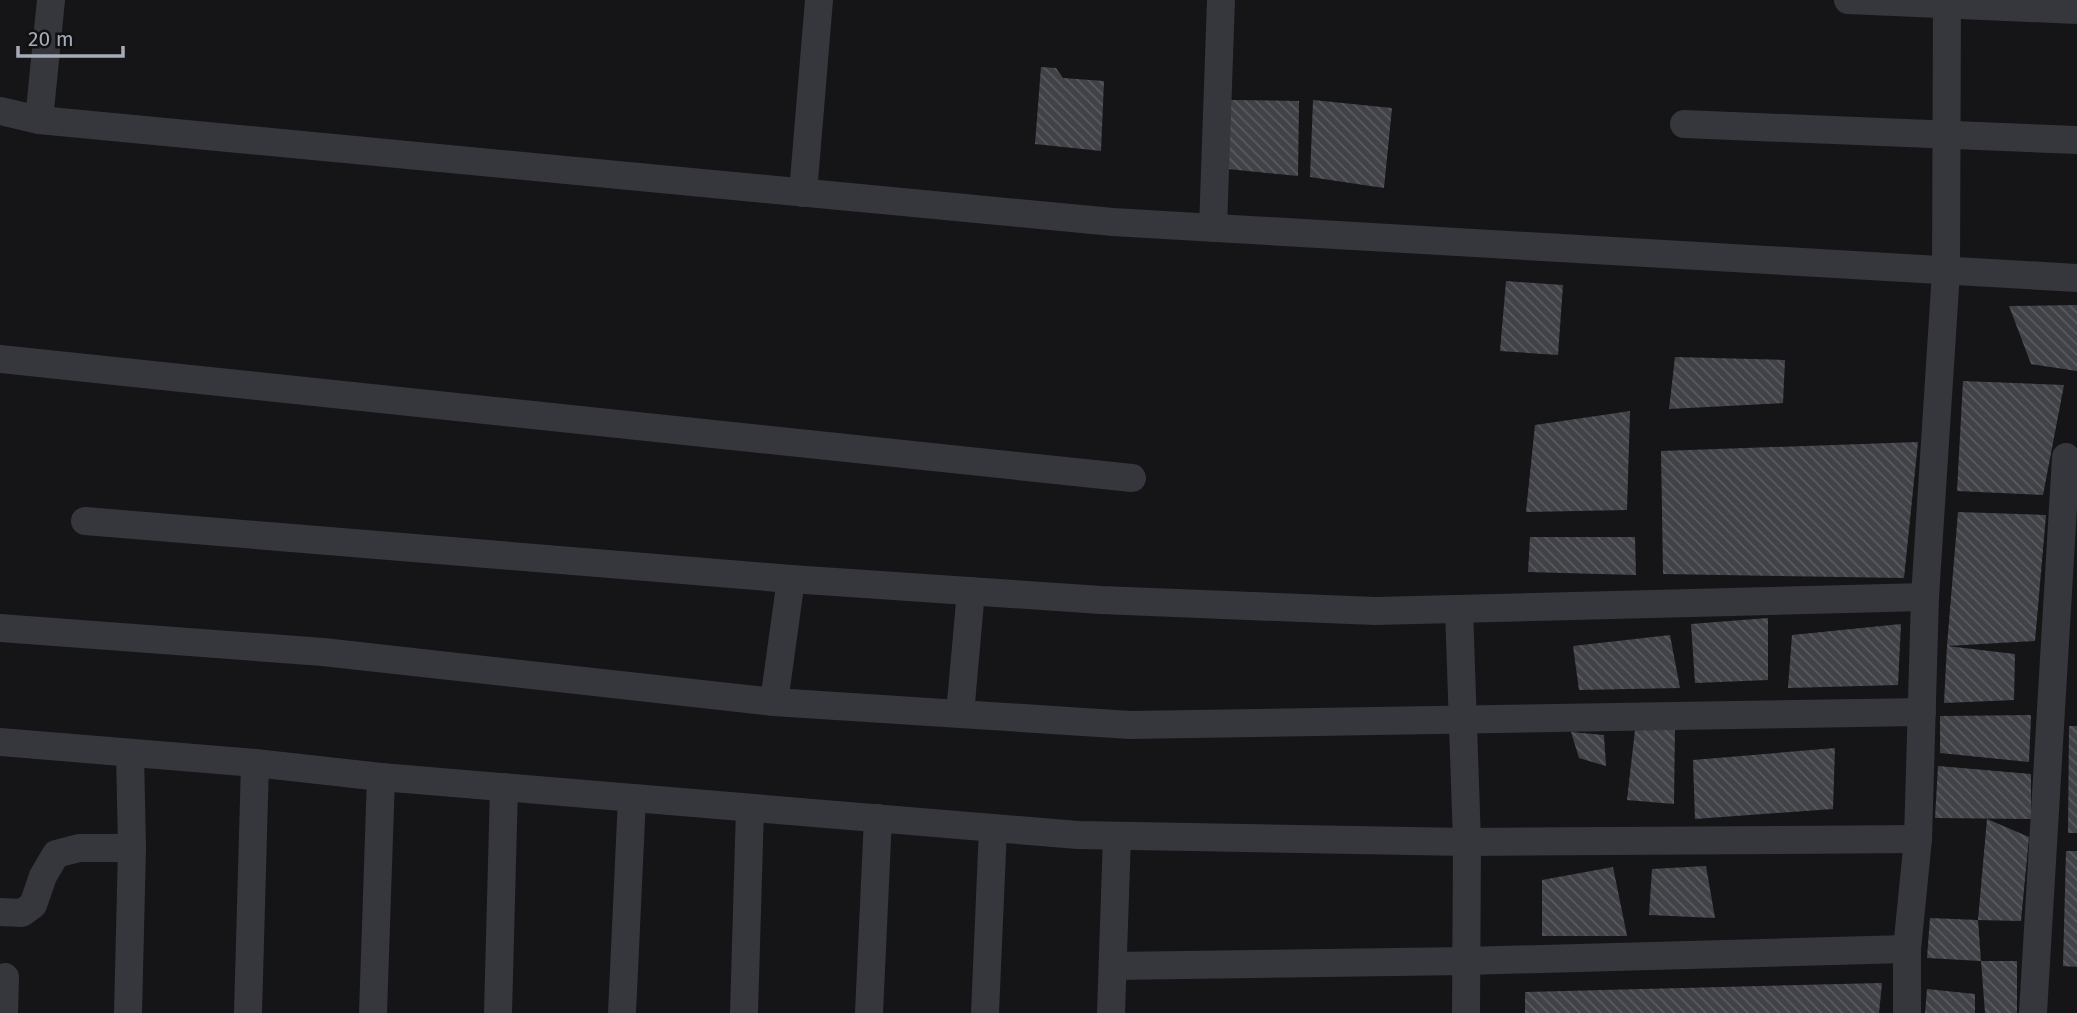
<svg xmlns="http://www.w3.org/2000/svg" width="2077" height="1013" viewBox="0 0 2077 1013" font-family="'Fira Sans',sans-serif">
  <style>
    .building { fill: url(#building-back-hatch) }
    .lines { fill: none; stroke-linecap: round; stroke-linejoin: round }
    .street { stroke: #35373c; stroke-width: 28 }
  </style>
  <defs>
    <pattern id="building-back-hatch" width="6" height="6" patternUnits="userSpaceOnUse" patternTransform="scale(1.75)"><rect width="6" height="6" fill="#404247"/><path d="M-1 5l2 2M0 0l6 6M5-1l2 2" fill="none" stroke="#595b5f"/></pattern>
  </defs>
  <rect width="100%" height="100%" fill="#151517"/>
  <g class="building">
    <polygon points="1041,67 1056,68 1063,78 1104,81 1101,151 1035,144"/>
    <polygon points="1231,100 1299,101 1298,176 1228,169"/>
    <polygon points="1313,100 1392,108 1384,188 1310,177"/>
    <polygon points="1506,281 1563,285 1558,355 1500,351"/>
    <polygon points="2077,305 2077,371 2031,364 2009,306"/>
    <polygon points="1675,357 1785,360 1783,403 1669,409"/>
    <polygon points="1963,381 2064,385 2043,495 1957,491"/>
    <polygon points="1630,411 1627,510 1526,512 1535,425"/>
    <polygon points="1918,442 1904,578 1663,574 1661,451"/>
    <polygon points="1958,512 2046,515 2035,641 1947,646 2015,654 2014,700 1944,703 1947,646"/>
    <polygon points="1530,537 1635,537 1636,575 1528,572"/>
    <polygon points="1768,618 1768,680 1695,683 1691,624"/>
    <polygon points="1901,624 1898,685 1788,688 1792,635"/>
    <polygon points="1670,635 1680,688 1579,690 1573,646"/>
    <polygon points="2031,715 2029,762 1940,753 1940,716"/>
    <polygon points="2069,726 2077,726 2077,833 2068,833"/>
    <polygon points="1675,727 1674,804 1627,800 1635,730"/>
    <polygon points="1571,732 1604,735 1606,766 1579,758"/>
    <polygon points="1835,748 1833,809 1695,819 1693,760"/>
    <polygon points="1938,766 2031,774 2031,819 1935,818"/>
    <polygon points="1987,819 2029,837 2021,921 1978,920"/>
    <polygon points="2066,851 2077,851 2077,967 2063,966"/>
    <polygon points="1706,866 1715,918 1649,915 1652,869"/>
    <polygon points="1613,867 1627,936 1542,936 1542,880"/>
    <polygon points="1930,918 1978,920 1981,961 1927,958"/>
    <polygon points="1981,961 2017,961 2017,1013 1985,1013"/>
    <polygon points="1882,983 1879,1013 1525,1013 1525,992"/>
    <polygon points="1927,989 1975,994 1975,1013 1925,1013"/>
  </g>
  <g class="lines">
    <g class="street">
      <polyline points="1848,0 2077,10"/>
      <polyline points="0,111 39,120 1113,222 2077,278"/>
      <polyline points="39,120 51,0"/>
      <polyline points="1684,124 2077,140"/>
      <polyline points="803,193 819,0"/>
      <polyline points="1213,228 1221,0"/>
      <polyline points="0,359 1132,478"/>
      <polyline points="85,521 791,579 1101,600 1375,611 1925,597"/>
      <polyline points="1459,609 1467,842 1466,1013"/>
      <polyline points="0,628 323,652 774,702 1130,725 1922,712"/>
      <polyline points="774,702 791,579"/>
      <polyline points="960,714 971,591"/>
      <polyline points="0,742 255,763 381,777 1078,835 1467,842 1918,839"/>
      <polyline points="0,912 22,913 33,905 43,876 56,854 79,848 132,848"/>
      <polyline points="1113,966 1466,961 1907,949"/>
      <polyline points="4,1013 5,977"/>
      <polyline points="128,1013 132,848 130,753"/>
      <polyline points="248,1013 255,763"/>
      <polyline points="373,1013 381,777"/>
      <polyline points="498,1013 504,787"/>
      <polyline points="622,1013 632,798"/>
      <polyline points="744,1013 750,808"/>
      <polyline points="869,1013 878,818"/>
      <polyline points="985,1013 993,828"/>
      <polyline points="1111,1013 1117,836"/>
      <polyline points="1907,1013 1907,949 1918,839 1925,597 1946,272 1947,0"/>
      <polyline points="2033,1013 2066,457"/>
    </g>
  </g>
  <path d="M18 46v10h105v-10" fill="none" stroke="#a5acb8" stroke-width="3.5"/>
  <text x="28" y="46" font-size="21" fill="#a5acb8" stroke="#101012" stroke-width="5" paint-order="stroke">20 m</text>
</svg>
